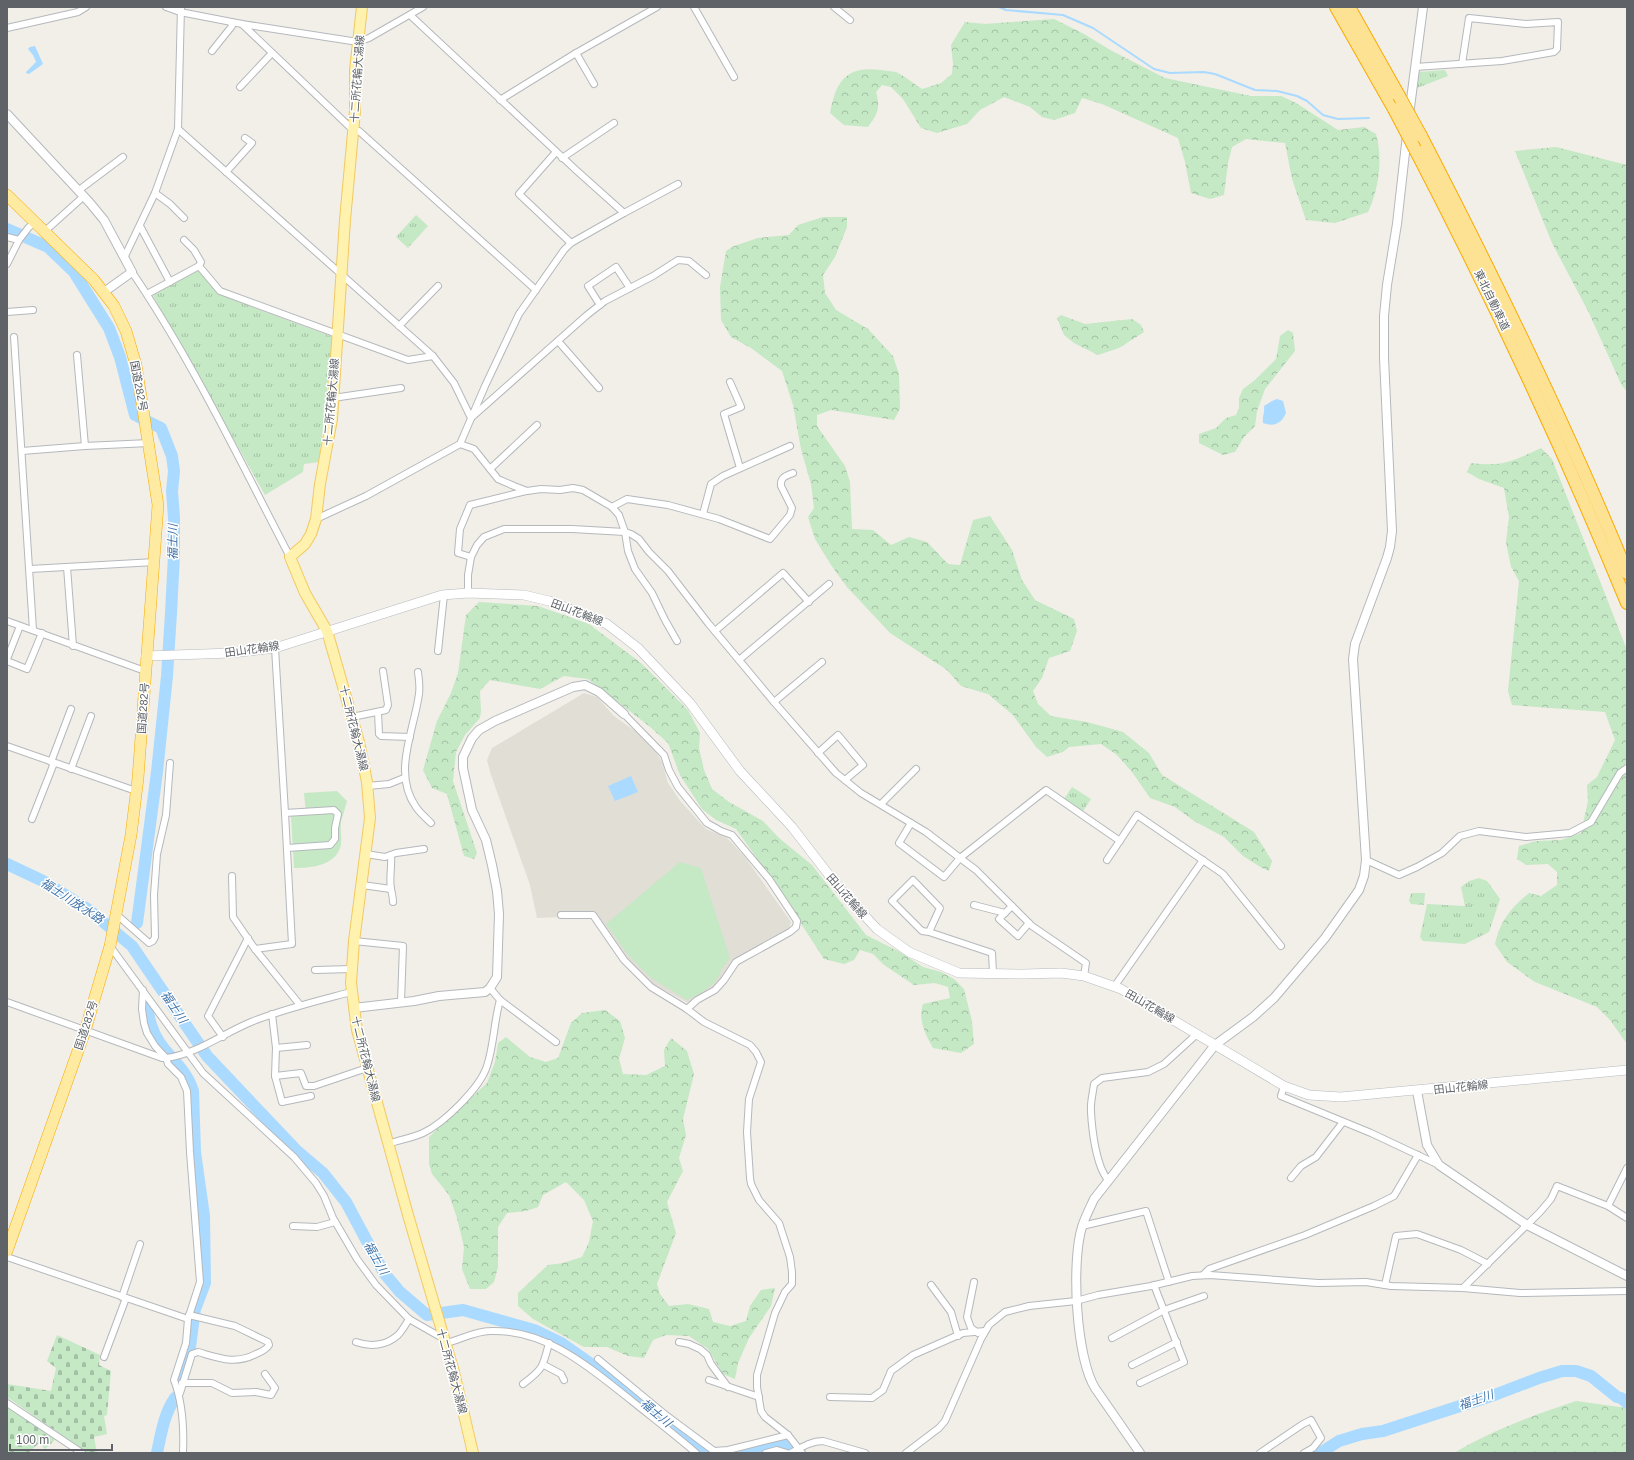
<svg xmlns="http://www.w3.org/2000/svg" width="1634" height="1460" viewBox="0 0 1634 1460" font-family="Helvetica,'Noto Sans JP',sans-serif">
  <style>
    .education { fill: #e1ded6 }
    .green { fill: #c5e8c5 }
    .forest { fill: url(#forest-crowns) }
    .cemetery { fill: url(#cemetery-stones) }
    .park { fill: url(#park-tufts) }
    .water { fill: #aadaff }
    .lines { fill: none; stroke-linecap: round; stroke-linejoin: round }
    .stream { stroke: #aadaff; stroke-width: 2 }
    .river { stroke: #aadaff; stroke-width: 12 }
    .minor-casing { stroke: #b5b8bc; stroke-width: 8 }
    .tertiary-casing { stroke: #b5b8bc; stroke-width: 10 }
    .secondary-casing { stroke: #b6babf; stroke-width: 10 }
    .primary-casing { stroke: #f2c960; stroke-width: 12 }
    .trunk-casing { stroke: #f9ab00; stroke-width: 12 }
    .motorway-casing { stroke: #f9ab00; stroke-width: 14 }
    .minor { stroke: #fff; stroke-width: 6 }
    .tertiary { stroke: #fff; stroke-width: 8 }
    .secondary { stroke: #fff; stroke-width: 9 }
    .primary { stroke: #fff2af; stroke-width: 10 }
    .trunk { stroke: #feeaa1; stroke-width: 11 }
    .motorway { stroke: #fde293; stroke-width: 12 }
    .motorway-bridge-casing { stroke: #f9ab00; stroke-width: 14; stroke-linecap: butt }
    .motorway-bridge { stroke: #fde293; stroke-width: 12 }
    .labels { text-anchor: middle; stroke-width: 3; stroke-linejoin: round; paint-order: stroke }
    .street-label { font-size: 11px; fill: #5f6368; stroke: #fff }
    .water-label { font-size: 12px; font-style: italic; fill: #4174aa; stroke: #fff }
  </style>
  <defs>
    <pattern id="forest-crowns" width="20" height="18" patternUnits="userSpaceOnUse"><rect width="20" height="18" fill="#c5e8c5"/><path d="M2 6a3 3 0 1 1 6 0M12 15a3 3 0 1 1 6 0" fill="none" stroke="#a3c0a4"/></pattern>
    <pattern id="cemetery-stones" width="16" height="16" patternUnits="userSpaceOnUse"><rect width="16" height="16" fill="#c5e8c5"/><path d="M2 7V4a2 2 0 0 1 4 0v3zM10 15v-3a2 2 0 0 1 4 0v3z" fill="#a3c0a4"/></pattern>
    <pattern id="park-tufts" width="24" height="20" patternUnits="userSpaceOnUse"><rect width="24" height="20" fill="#c5e8c5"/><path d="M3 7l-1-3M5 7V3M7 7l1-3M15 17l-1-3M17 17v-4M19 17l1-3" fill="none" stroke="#a3c0a4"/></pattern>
  </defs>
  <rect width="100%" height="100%" fill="#f1efe8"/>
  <polygon class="education" points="584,693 597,697 614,716 635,731 657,754 662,762 668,783 681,802 706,829 727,838 745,857 791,922 789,929 733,961 720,981 712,989 688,1003 650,982 626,959 594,913 585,916 537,918 530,885 491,775 487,760 492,748"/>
  <g class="green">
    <path d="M 337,791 L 347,801 C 345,808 343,815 341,822 C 340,830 342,837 341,844 C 337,866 311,868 294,868 L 291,816 L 293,814 L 306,813 L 304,793 Z"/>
    <polygon points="680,862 701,868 730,958 721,970 719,976 713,984 701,993 687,1000 651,978 629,956 606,924"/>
  </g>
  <g class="forest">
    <path d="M 1054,19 L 1084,34 L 1112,51 L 1165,78 L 1251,96 L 1281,96 L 1296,103 L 1338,130 L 1364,127 L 1376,134 C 1383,158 1379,189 1368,212 L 1335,223 L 1306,220 L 1292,179 L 1285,143 L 1246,139 L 1232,147 L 1228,163 L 1224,195 L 1210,199 L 1191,193 L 1185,162 L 1178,138 L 1102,104 L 1082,98 L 1075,113 L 1054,120 L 1042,117 L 1030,107 L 1004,97 L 980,110 L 967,124 L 937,133 L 921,128 L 903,99 L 891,87 L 882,85 L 876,92 C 881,109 877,114 868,127 L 844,125 L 830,113 C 836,82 845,65 881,70 C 885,71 891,71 896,72 C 905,76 914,84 922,89 L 941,83 L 952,74 L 953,64 L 951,45 L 965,22 L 985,24 Z"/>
    <polygon points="1556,147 1627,165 1627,392 1621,384 1589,313 1552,243 1515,151"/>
    <polygon points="823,217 847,217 847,227 835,257 823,275 825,293 836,310 868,329 893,356 899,374 900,409 894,420 831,410 817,415 817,426 845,466 850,482 852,529 873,530 891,545 909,537 927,542 948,564 960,565 973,520 990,516 1012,550 1022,580 1035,600 1074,619 1077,631 1070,651 1049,658 1042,678 1033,691 1038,704 1051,716 1087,722 1123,732 1149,753 1162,775 1254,832 1272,861 1269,871 1262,868 1243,856 1224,837 1194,821 1175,807 1150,798 1132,772 1117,755 1101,744 1069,747 1063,752 1047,757 1036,747 1013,715 988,694 961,686 947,670 890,633 847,587 831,565 815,539 808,517 814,508 811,484 801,449 793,405 782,371 751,348 731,337 721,320 720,287 726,251 734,246 758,238 789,235 798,225"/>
    <polygon points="1061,315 1085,324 1132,319 1141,325 1144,332 1119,348 1098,355 1074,343 1064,335 1057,318"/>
    <polygon points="1288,330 1293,333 1295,351 1265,389 1257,411 1255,426 1244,437 1235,452 1223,455 1199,443 1199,434 1216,428 1226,418 1236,415 1239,408 1239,398 1243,389 1255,380 1276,359 1280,336"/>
    <path d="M 1541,448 L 1552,459 L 1627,650 L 1627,1044 L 1610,1020 L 1597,1007 L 1535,982 L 1507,962 L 1495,944 C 1501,920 1510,909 1529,893 L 1541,896 L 1557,885 L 1557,872 L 1548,864 L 1526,865 L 1517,859 L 1519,846 L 1537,841 L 1561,840 L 1581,833 L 1588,801 L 1587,785 L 1597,777 L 1615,740 L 1605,712 L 1512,705 L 1508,691 L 1519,581 L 1511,567 L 1506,542 L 1509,517 L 1504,488 L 1479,479 L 1467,472 L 1471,463 C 1503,467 1513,461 1541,448 Z"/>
    <path d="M 479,602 L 538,606 L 589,624 L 641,663 L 688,710 L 700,733 L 699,748 L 704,770 L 712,789 L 729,802 L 763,821 L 779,838 L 812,865 L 866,935 L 900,952 L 923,967 L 941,972 L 954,979 L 964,989 L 972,1021 L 974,1044 L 961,1053 L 933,1048 C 925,1034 918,1020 923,1004 L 950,998 L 948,987 L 935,983 L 914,985 L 884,965 L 873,954 L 860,950 L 854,960 L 844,964 L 824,959 L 772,879 L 736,829 L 716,820 L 702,809 L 680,775 L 668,743 L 649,726 L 588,679 L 564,676 L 540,689 L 490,680 L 480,691 L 481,711 L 480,718 L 465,735 L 456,752 L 453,781 L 477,853 L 474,859 L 464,856 L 447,794 L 432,788 L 423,770 L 437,721 L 451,693 L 458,673 L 466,615 Z"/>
    <polygon points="605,1010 620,1021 625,1038 619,1059 623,1074 646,1075 665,1066 664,1050 671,1038 687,1051 694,1074 683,1119 686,1135 679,1158 683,1171 667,1202 676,1233 657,1284 660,1294 669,1306 688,1304 709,1309 713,1322 730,1326 746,1321 750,1306 761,1290 775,1288 771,1306 749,1338 738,1363 735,1379 723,1374 708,1349 689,1336 666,1335 653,1340 644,1358 628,1356 607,1347 584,1347 533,1319 518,1306 518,1293 548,1265 563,1263 582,1257 589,1242 593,1221 584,1200 566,1182 543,1195 538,1207 526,1211 507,1213 498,1227 498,1267 494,1282 486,1289 470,1289 462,1269 464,1247 457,1218 449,1195 432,1174 429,1164 429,1137 487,1083 495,1062 498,1043 506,1037 530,1057 546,1062 558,1058 571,1023 582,1013"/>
    <path d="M 1576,1401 L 1627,1408 L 1627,1453 L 1454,1453 C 1492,1430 1534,1415 1576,1401 Z"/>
  </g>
  <g class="cemetery">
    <polygon points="57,1335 100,1355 99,1365 111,1371 107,1415 104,1416 107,1434 94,1437 97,1453 87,1453 7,1397 7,1384 51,1391 56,1368 47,1361"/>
    <polygon points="7,1405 57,1438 45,1449 39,1443 28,1453 7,1453"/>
  </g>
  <g class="park">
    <polygon points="1445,70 1448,76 1417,88 1418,72"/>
    <polygon points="416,215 428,226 408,248 396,237"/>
    <polygon points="198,269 217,291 252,307 333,337 319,462 304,464 303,472 265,495 152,294"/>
    <polygon points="1072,787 1091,799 1083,811 1064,799"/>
    <polygon points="1479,878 1487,881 1500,899 1489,932 1465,944 1423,941 1420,937 1427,904 1465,906 1461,887 1469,881"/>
    <polygon points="1411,893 1425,893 1424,905 1411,904 1409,901"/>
  </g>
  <g class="water">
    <polygon points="35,46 43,64 29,74 26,73 26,72 36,62 33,55 28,49 30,47"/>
    <path d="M 1277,399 L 1283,401 L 1286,413 C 1281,424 1274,427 1263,423 C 1262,417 1265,412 1264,406 L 1272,401 Z"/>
    <polygon points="631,776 638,792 615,801 608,786"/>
  </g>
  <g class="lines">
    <polyline class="stream" points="999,7 1006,10 1063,15 1093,28 1154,69 1170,73 1204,72 1215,74 1255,90 1277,91 1297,96 1307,101 1323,115 1338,119 1369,118"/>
    <g class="river">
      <polyline points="7,229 48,247 74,272 109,328 120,357 135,415 161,428 172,456 174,471 172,491 174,518 174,555 171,613 167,676 157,772 137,923"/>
      <polyline points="7,864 43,881 89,910 132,946 207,1056 296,1150 323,1173 346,1202 384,1273 400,1292 427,1315 463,1310 534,1330 561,1343 628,1390 704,1453"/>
      <path d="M 147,1003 C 148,1020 154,1037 165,1050 C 176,1063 188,1074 193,1091 L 195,1152 L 204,1216 L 205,1283 L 195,1309 L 190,1347 L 180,1385"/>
      <path d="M 157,1453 C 161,1434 164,1414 175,1398"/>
      <path d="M 745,1453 C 756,1449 775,1438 787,1445 C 790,1447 792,1451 794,1453"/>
      <polyline points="1320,1453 1339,1441 1362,1434 1383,1431 1497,1394 1539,1378 1562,1371 1576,1371 1591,1376 1617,1397 1621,1398 1627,1403"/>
    </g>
    <g class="minor-casing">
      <g id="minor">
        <polyline points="166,7 180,12 242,24 358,42 369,38 423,7"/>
        <polyline points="694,7 734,77"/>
        <polyline points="834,7 850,20"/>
        <polyline points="242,24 353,130 359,131 536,290"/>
        <polyline points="7,28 78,12 86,7"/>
        <polyline points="212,51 232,26 231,22"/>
        <polyline points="576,53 594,84"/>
        <polyline points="1415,67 1502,61 1554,52 1557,49 1558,22 1526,24 1469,18 1462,64"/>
        <polyline points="240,87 272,53"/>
        <polyline points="500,100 576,53 657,7"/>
        <polyline points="178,129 433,356 454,383 471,418"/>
        <polyline points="556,152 519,194 571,243"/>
        <polyline points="562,158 614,123"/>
        <polyline points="226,172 252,143 245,138"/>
        <polyline points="79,190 123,157"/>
        <polyline points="155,193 170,204 184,218"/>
        <polyline points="624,213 678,184"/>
        <polyline points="140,226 170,282"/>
        <polyline points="44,232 84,196"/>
        <polyline points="7,237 19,240 7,264"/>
        <polyline points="19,240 29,227 35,223"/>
        <polyline points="184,240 194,250 201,262 199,266"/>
        <polyline points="124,258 155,193 178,129 181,7"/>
        <path d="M 132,272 C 193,362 240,461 290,557"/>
        <polyline points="147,294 199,266 220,291 408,360 433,356"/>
        <polyline points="600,305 588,286 616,267 630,288"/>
        <polyline points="7,312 33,310"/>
        <polyline points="399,326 438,286"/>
        <polyline points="14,337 33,630"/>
        <polyline points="558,341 599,388"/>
        <polyline points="77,355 85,446 149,443"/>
        <polyline points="730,382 741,407 724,414 740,468"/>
        <polyline points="333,398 401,388"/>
        <polyline points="472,417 587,315 605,301 653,276 678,260 689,261 706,275"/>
        <polyline points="460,444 474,449 498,479 514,486 527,491 541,489 560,490 573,488 583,490 612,507 619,515 625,532 628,551 635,569 652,593 665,620 677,641"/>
        <polyline points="22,451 85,446"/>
        <polyline points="490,469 537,425"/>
        <path d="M 612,507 L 627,499 L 668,505 L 719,519 L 770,539 L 790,515 L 792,508 L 781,486 C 780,477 786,476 793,473"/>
        <polyline points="703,514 711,484 723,476 790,446"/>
        <polyline points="316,519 366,496 460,444 485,386 519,314 564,250 571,243 624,213 576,170 410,15"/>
        <polyline points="471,557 458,553 460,529 470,505 526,491"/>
        <polyline points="67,567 73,646"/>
        <polyline points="30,569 155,562"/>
        <polyline points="468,593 468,575 471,557 477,545 484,537 504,529 572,529 625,532 631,534 639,539 649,552 668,571 708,623 774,702 836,773 861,793 926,832 960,858 976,870 1032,926 1086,963 1084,976"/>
        <polyline points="7,621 145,671"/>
        <polyline points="715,631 783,573 809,602"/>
        <polyline points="438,651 444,595"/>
        <polyline points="7,659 20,626"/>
        <polyline points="739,660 829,584"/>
        <polyline points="7,661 27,669 42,633"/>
        <path d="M 418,672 C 419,679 420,687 419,694 C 414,731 392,773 416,807 C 420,813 426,818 431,823"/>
        <polyline points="774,702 822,662"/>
        <polyline points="378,712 379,734 381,736 410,737"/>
        <polyline points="624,714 664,755 669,770 678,787 707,823 721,831 732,835 769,879 797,921 796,927 790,932 736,962 724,980 715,990 697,1000 687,1009"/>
        <polyline points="352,717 386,710 388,705 383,671"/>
        <polyline points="7,746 136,791"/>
        <polyline points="818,753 838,735 863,765 845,780"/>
        <polyline points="51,762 71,709"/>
        <polyline points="71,769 91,716"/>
        <polyline points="368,786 389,784 404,778"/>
        <polyline points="881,804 916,769"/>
        <polyline points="285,813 334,810 338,814 335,828 335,839 330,845 287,848"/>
        <polyline points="32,819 54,763"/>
        <polyline points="911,823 899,843 944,877 960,858 1046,790 1120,841"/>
        <polyline points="366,854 385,857 396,853 424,849"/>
        <path d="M 391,855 C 392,866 389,878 391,889 C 392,894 393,897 393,902"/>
        <polyline points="1107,860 1137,815 1223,874 1281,946"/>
        <polyline points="1366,860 1399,875 1417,867 1442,853 1460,836 1479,831 1526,837 1570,833 1591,822 1620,773 1627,768"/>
        <polyline points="232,876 233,917 255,949 300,1005"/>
        <polyline points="362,885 391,889"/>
        <polyline points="974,905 1005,913"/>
        <polyline points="1012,906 999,919 1018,936 1029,923"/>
        <polyline points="116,914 149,943 153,941 155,937 154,895 157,854 166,815 170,763"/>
        <polyline points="561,915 593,915 624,960 651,987 687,1009 704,1022 750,1045 756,1052 761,1062 749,1099 747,1132 750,1178 751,1184 759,1200 779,1223 790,1257 792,1272 792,1284 785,1292 775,1313 757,1375 757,1387 761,1411 765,1417 788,1435 802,1453"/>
        <polyline points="929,932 922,931 892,901 913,880 940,908 929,932 992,953 993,973"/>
        <polyline points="354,941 403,946 401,1002"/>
        <polyline points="110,946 203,1073 294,1157 316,1183 324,1196 333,1218 357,1259 376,1285 409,1319 444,1339"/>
        <polyline points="255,949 292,944 285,813 275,648"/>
        <polyline points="315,970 352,969"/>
        <polyline points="1114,987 1203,860"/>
        <path d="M 143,990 L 142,1009 L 144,1023 L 147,1033 L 155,1046 L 166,1058 L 168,1064 L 181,1077 L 187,1091 L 190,1152 L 200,1282 L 188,1319 L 186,1343 L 174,1380 C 183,1403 184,1429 183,1453"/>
        <polyline points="500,1000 556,1042"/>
        <path d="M 7,1002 L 162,1058 L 166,1058 C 197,1054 222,1034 251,1022 C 283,1009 317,1001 351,992"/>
        <polyline points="272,1014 276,1048 275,1076 282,1102 311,1096"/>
        <polyline points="223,1037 208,1016 248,938"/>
        <polyline points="276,1048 307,1045"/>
        <polyline points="275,1076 301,1073 306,1086 314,1086 367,1068"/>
        <polyline points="1284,1086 1281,1096 1371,1133 1439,1165"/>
        <path d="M 388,1144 C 399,1140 412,1138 423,1133 C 444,1123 480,1088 487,1066 C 494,1045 494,1021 500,1000 L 490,988"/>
        <polyline points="1291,1178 1301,1166 1316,1157 1343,1122"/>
        <path d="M 1108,1180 C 1096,1166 1092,1130 1091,1112 C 1090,1103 1093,1093 1094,1084 L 1102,1078 L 1148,1072 L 1164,1064 L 1197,1034"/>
        <polyline points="1608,1206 1627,1168"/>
        <polyline points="293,1226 317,1227 335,1222"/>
        <polyline points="1082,1226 1146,1211 1169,1282"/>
        <polyline points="7,1257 188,1319"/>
        <polyline points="1203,1275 1209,1269 1305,1235 1374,1206 1394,1196 1418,1155"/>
        <polyline points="974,1282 967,1317 971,1328 978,1333"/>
        <polyline points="931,1285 951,1312 958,1336"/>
        <polyline points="1385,1285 1396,1236 1417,1234 1461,1250 1488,1264"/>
        <polyline points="1463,1288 1540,1212 1551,1199 1557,1186 1608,1206 1627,1218"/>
        <polyline points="122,1297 140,1244"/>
        <polyline points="1112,1338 1164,1310 1204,1296"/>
        <path d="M 356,1342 C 370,1347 386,1346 398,1335 C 402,1331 406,1324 409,1319"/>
        <polyline points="679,1342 689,1344 700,1349 707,1355 711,1364 728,1387"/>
        <path d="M 446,1343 C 460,1340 475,1331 490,1331 C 547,1329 590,1368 632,1401 C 653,1418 675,1435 696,1453"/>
        <polyline points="104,1357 126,1298"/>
        <polyline points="598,1359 667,1416 714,1451 728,1450 788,1435"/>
        <polyline points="544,1365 561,1374 564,1380"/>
        <polyline points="1132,1365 1177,1342"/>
        <polyline points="709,1380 759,1397"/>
        <polyline points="182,1383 212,1383 232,1393 256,1392 271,1395 275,1388 265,1374"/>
        <polyline points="1140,1383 1184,1362 1154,1285"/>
        <path d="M 523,1384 C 543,1369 543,1367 549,1343"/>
        <path d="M 180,1393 L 192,1354 L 198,1352 C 219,1358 235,1365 256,1354 C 261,1352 266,1350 269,1345 L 268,1342 L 235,1326 L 189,1315"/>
        <polyline points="830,1397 872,1398 883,1390 891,1371 913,1355 963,1333 985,1331"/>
        <polyline points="7,1403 82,1453"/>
        <polyline points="766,1453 777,1450 787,1453"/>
        <path d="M 791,1453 C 802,1447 811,1441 823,1441 L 865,1453"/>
        <polyline points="906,1453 939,1428 945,1421 981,1339 989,1325 1005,1312 1029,1306 1076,1301 1098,1295 1151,1286 1192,1276 1210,1275 1318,1283 1366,1282 1391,1286 1463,1288 1520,1293 1627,1291"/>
        <polyline points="1260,1453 1303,1424 1311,1420 1321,1438 1313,1448 1304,1453"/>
      </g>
    </g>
    <g class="tertiary-casing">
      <g id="tertiary">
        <polyline points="7,114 90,203 104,220 132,272 104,292"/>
        <polyline points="1409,115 1423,7"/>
        <polyline points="354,1008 414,1001 439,996 485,992 490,988 497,977 499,914 497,891 492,865 486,840 472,810 463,768 463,757 472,738 479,730 495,721 573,687 585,685 599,692 624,714"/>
        <polyline points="1417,1091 1427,1145 1439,1165 1527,1225 1627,1276"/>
        <path d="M 1140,1453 L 1095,1388 C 1076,1357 1071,1262 1082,1227 C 1085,1217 1090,1208 1094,1199 L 1215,1045 L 1253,1017 L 1274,998 L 1325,938 L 1359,890 L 1364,876 L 1366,860 L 1353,659 L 1355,644 L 1387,558 L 1390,547 L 1392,531 L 1384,358 L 1384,316 L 1387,285 L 1397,224 L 1407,135"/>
      </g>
    </g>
    <g class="secondary-casing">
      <polyline id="secondary" points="146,656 232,653 275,648 442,595 468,593 524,595 549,601 607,624 638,648 690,703 740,771 792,827 839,888 877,929 909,952 959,973 1024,974 1061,973 1084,976 1121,989 1284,1086 1309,1095 1341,1097 1627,1070"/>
    </g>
    <g class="primary-casing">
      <polyline id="primary" points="362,7 355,70 355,111 345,220 332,419 320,484 316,519 311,534 305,544 290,557 305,593 327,631 359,742 367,782 370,818 354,941 351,983 357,1030 408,1215 454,1372 473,1453"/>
    </g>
    <g class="trunk-casing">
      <polyline id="trunk" points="7,195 94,280 114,306 126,331 136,365 158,505 138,778 131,835 110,946 85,1031 7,1251"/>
    </g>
    <g class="motorway-casing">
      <g id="motorway">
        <polyline points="1336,7 1394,109"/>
        <polyline points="1349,7 1399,96"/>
        <path d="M 1421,136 C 1495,279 1566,424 1627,573"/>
        <path d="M 1415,149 C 1492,297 1563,448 1627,603"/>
      </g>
    </g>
    <use href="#minor" class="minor"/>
    <use href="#tertiary" class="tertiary"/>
    <use href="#secondary" class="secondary"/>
    <use href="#primary" class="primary"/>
    <use href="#trunk" class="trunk"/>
    <use href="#motorway" class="motorway"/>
    <g class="motorway-bridge-casing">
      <g id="motorway-bridge">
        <polyline points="1399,96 1421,136"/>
        <polyline points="1394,109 1415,149"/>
      </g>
    </g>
    <use href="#motorway-bridge" class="motorway-bridge"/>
  </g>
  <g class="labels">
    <g class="street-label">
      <text transform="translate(357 79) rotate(-86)" y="4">十二所花輪大湯線</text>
      <text transform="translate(1492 300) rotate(64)" y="4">東北自動車道</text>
      <text transform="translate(139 386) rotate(79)" y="4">国道282号</text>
      <text transform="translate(331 402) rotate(-85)" y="4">十二所花輪大湯線</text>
      <text transform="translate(577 612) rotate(21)" y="4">田山花輪線</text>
      <text transform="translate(252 649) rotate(-8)" y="4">田山花輪線</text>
      <text transform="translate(143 708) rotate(-86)" y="4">国道282号</text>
      <text transform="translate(354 728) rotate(76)" y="4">十二所花輪大湯線</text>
      <text transform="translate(847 896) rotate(49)" y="4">田山花輪線</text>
      <text transform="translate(1150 1006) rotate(30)" y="4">田山花輪線</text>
      <text transform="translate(86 1025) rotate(-72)" y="4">国道282号</text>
      <text transform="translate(366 1059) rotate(76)" y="4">十二所花輪大湯線</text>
      <text transform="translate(1461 1087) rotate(-6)" y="4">田山花輪線</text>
      <text transform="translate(452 1371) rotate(75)" y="4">十二所花輪大湯線</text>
    </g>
    <g class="water-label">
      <text transform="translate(173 542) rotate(-90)" y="4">福士川</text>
      <text transform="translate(72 901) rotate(33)" y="4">福士川放水路</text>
      <text transform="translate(174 1007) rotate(56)" y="4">福士川</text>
      <text transform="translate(376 1258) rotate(60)" y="4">福士川</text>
      <text transform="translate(1476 1400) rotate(-19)" y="4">福士川</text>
      <text transform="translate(656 1413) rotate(40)" y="4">福士川</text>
    </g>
  </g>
  <rect width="1634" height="1460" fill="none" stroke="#5f6368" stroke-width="16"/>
  <path d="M10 1444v6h102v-6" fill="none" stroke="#5f6368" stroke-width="2"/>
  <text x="16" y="1444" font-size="12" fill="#5f6368" stroke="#ffffff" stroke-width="3" paint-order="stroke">100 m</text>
</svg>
